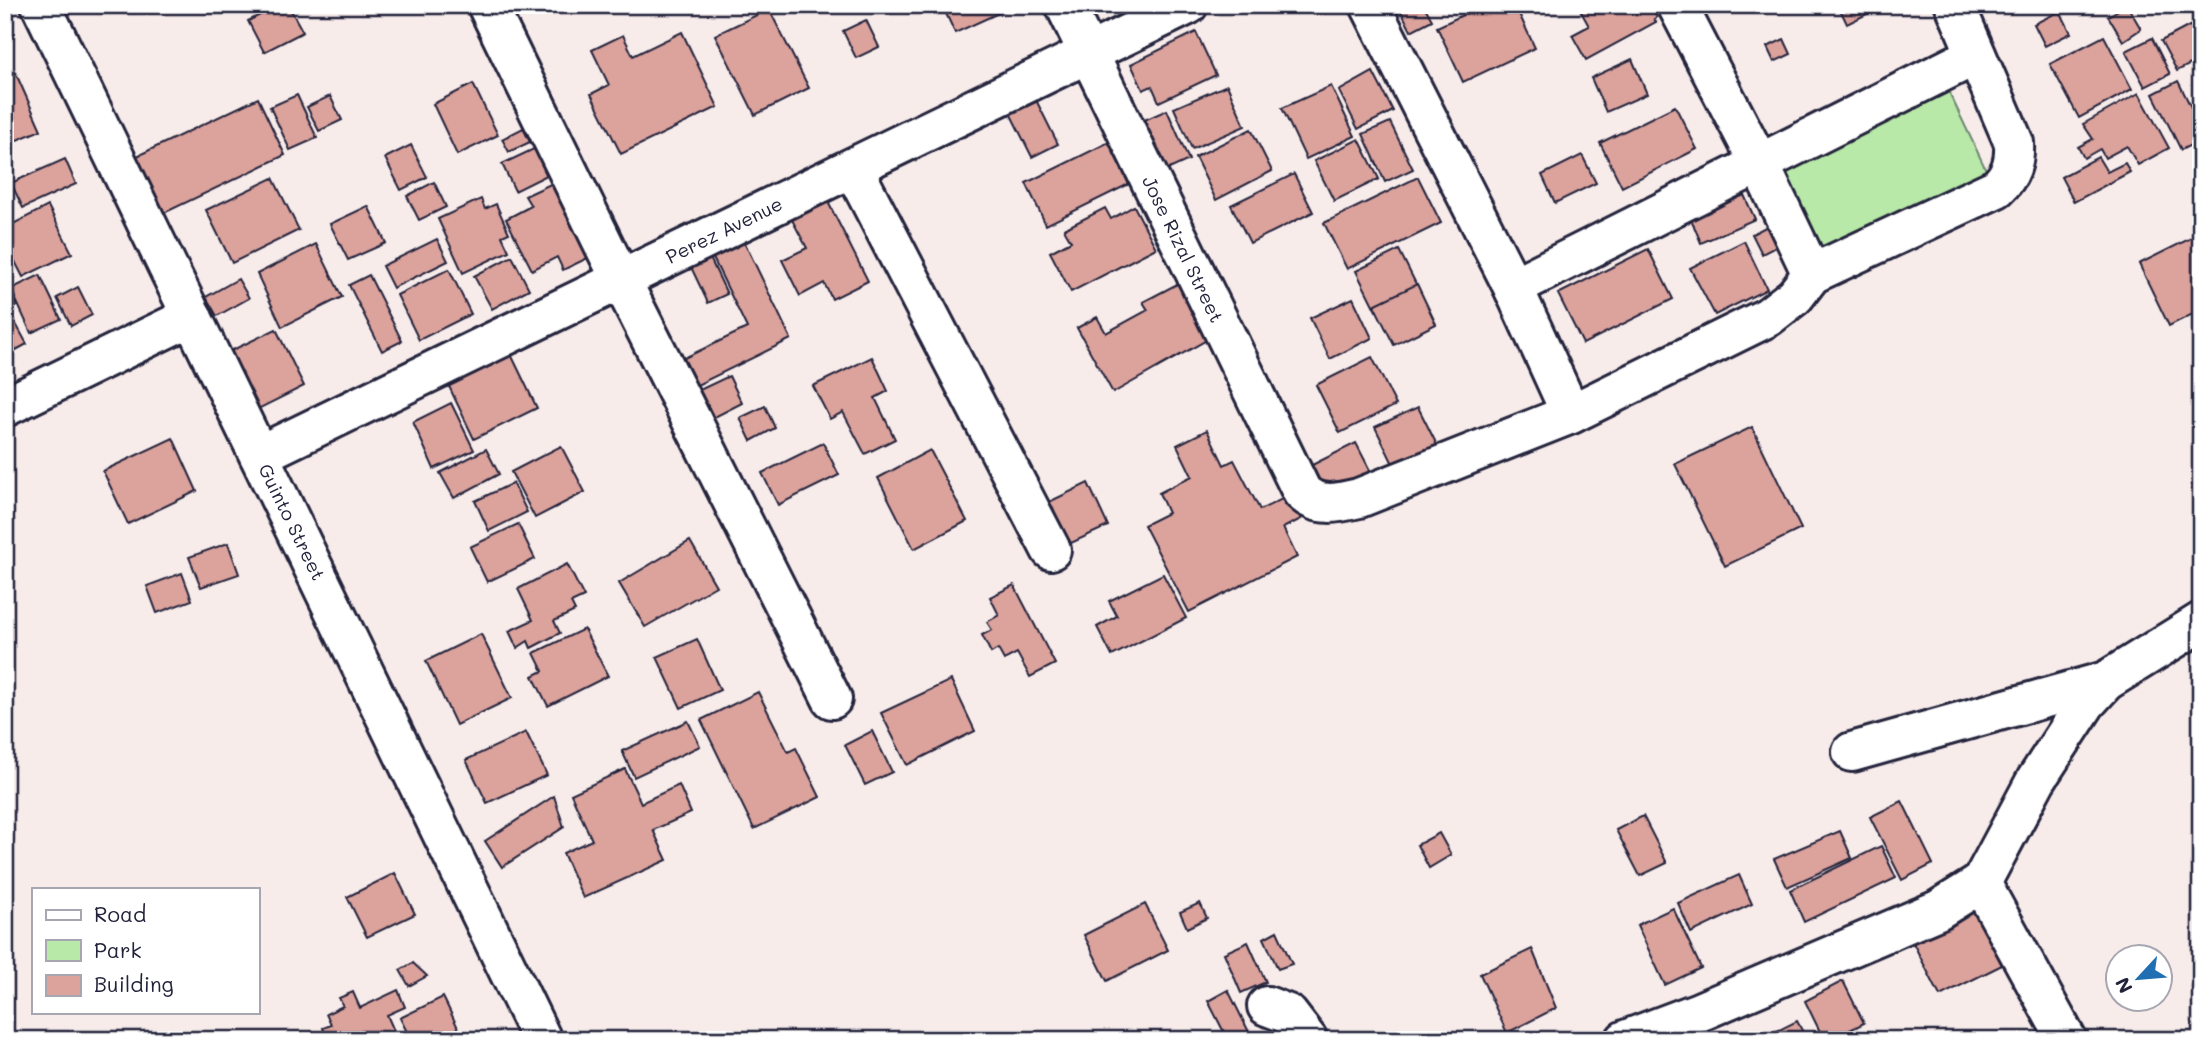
<svg xmlns="http://www.w3.org/2000/svg" width="2206" height="1045" viewBox="0 0 2206 1045" font-family="Mali,sans-serif">
  <style>
    .green { fill: #b8e9a8; stroke: #6d8672; stroke-width: 2 }
    .building { fill: #dca29c; stroke: #22223b; stroke-width: 2 }
    .lines { fill: none; stroke-linecap: round; stroke-linejoin: round }
    .minor-casing { stroke: #22223b; stroke-width: 44 }
    .minor { stroke: #fff; stroke-width: 38 }
    .labels { text-anchor: middle; stroke-width: 7; stroke-linejoin: round; paint-order: stroke }
    .street-label { font-size: 19px; fill: #22223b; stroke: #fff }
  </style>
  <rect width="100%" height="100%" fill="#f8eceb"/>
  <filter id="ink" filterUnits="userSpaceOnUse"><feTurbulence type="fractalNoise" baseFrequency=".0143" numOctaves="2"/><feDisplacementMap in="SourceGraphic" scale="14" xChannelSelector="R" yChannelSelector="G"/><feConvolveMatrix kernelMatrix="1 2 1 2 8 2 1 2 1" color-interpolation-filters="sRGB"/></filter>
  <g filter="url(#ink)">
    <polygon class="green" points="1949,92 1988,174 1821,251 1783,168"/>
    <g class="building">
      <polygon points="280,5 288,5 303,32 264,52 248,21"/>
      <polygon points="942,5 1016,5 955,33"/>
      <polygon points="1398,5 1432,5 1426,9 1432,20 1411,31"/>
      <polygon points="1484,5 1515,5 1535,48 1463,82 1437,27"/>
      <polygon points="1583,5 1650,5 1657,17 1654,19 1656,22 1586,60 1572,35 1589,26 1579,8"/>
      <polygon points="1838,5 1885,5 1847,24"/>
      <polygon points="2127,5 2141,29 2123,41 2108,16"/>
      <polygon points="769,9 809,88 755,115 715,35"/>
      <polygon points="2060,11 2071,33 2045,46 2034,24"/>
      <polygon points="866,20 879,47 856,58 843,31"/>
      <polygon points="2201,20 2201,59 2177,71 2161,41"/>
      <polygon points="682,32 718,107 621,154 591,94 609,85 592,50 623,35 633,56"/>
      <polygon points="1196,32 1216,75 1159,102 1152,86 1143,90 1131,64"/>
      <polygon points="2104,36 2132,89 2079,118 2050,64"/>
      <polygon points="2152,38 2170,74 2145,87 2126,51"/>
      <polygon points="1784,39 1791,54 1774,62 1767,47"/>
      <polygon points="1632,59 1647,94 1606,112 1591,78"/>
      <polygon points="13,67 41,130 5,145 5,70"/>
      <polygon points="1373,72 1393,111 1358,129 1339,91"/>
      <polygon points="2178,81 2201,127 2201,140 2181,150 2153,94"/>
      <polygon points="473,84 498,135 457,155 433,104"/>
      <polygon points="1227,85 1245,126 1192,149 1174,108"/>
      <polygon points="1331,86 1355,136 1306,159 1282,108"/>
      <polygon points="2139,93 2169,148 2138,165 2127,146 2105,158 2100,149 2084,158 2078,147 2093,139 2083,124"/>
      <polygon points="297,95 317,138 290,150 270,107"/>
      <polygon points="330,96 342,120 319,131 307,107"/>
      <polygon points="258,98 285,155 162,214 135,157"/>
      <polygon points="1036,100 1058,144 1032,157 1010,113"/>
      <polygon points="1675,106 1697,149 1622,187 1600,143"/>
      <polygon points="1167,110 1189,160 1165,171 1142,121"/>
      <polygon points="1390,122 1413,169 1385,182 1363,134"/>
      <polygon points="523,128 530,142 509,152 502,139"/>
      <polygon points="1251,129 1272,171 1216,200 1195,157"/>
      <polygon points="1359,139 1379,179 1334,201 1314,161"/>
      <polygon points="1109,142 1129,184 1046,225 1026,183"/>
      <polygon points="411,145 427,177 401,190 385,158"/>
      <polygon points="538,147 551,173 515,191 502,164"/>
      <polygon points="1582,155 1596,183 1555,203 1542,175"/>
      <polygon points="2098,157 2107,172 2125,163 2130,172 2074,202 2061,177"/>
      <polygon points="65,159 76,184 23,208 11,183"/>
      <polygon points="1294,174 1313,212 1250,243 1231,205"/>
      <polygon points="1418,177 1441,223 1347,269 1324,223"/>
      <polygon points="273,178 299,230 232,263 206,210"/>
      <polygon points="557,181 594,255 563,270 557,257 532,270 506,219 531,206 525,196"/>
      <polygon points="434,182 446,207 419,220 407,196"/>
      <polygon points="1744,195 1755,219 1701,243 1691,219"/>
      <polygon points="826,198 868,281 832,299 824,283 800,296 782,260 807,248 790,216"/>
      <polygon points="481,199 485,209 496,204 509,233 502,236 509,251 463,273 438,219"/>
      <polygon points="48,206 72,253 23,277 5,242 5,228"/>
      <polygon points="368,206 386,243 348,260 330,224"/>
      <polygon points="1134,206 1156,248 1071,292 1050,252 1071,241 1064,229 1105,208 1111,219"/>
      <polygon points="1781,219 1791,239 1762,254 1752,234"/>
      <polygon points="2201,233 2201,310 2169,326 2139,264"/>
      <polygon points="742,237 791,339 693,387 680,360 747,328 710,252"/>
      <polygon points="437,239 448,261 393,288 382,266"/>
      <polygon points="1744,241 1767,289 1715,315 1690,268"/>
      <polygon points="316,244 342,297 282,327 257,274"/>
      <polygon points="1648,249 1673,299 1583,344 1558,294"/>
      <polygon points="1399,250 1419,290 1376,311 1356,271"/>
      <polygon points="512,256 529,289 492,309 474,276"/>
      <polygon points="709,256 727,294 708,303 690,265"/>
      <polygon points="449,269 471,314 419,340 397,295"/>
      <polygon points="40,275 61,319 31,333 11,289"/>
      <polygon points="369,275 402,341 382,351 349,285"/>
      <polygon points="238,279 249,298 217,316 206,297"/>
      <polygon points="1179,283 1210,338 1113,393 1077,328 1097,317 1106,333 1148,310 1143,302"/>
      <polygon points="1417,284 1436,324 1394,345 1374,305"/>
      <polygon points="7,287 17,306 5,312 5,288"/>
      <polygon points="78,287 92,315 71,326 57,298"/>
      <polygon points="1353,298 1372,338 1330,359 1310,318"/>
      <polygon points="10,313 27,344 5,356 5,316"/>
      <polygon points="276,329 304,386 244,416 216,358"/>
      <polygon points="508,348 537,408 474,439 445,378"/>
      <polygon points="872,357 888,391 875,398 895,439 865,454 843,412 830,419 813,386"/>
      <polygon points="1372,357 1396,405 1340,433 1316,385"/>
      <polygon points="729,376 742,403 703,423 689,395"/>
      <polygon points="451,403 474,450 434,469 413,422"/>
      <polygon points="765,406 775,428 751,441 740,418"/>
      <polygon points="1418,407 1438,447 1395,468 1375,427"/>
      <polygon points="1752,427 1801,529 1725,566 1675,464"/>
      <polygon points="1207,430 1224,465 1234,460 1260,510 1288,496 1301,519 1283,528 1297,557 1189,612 1144,525 1168,513 1159,493 1192,476 1177,445"/>
      <polygon points="173,438 197,491 128,524 103,471"/>
      <polygon points="823,443 839,475 778,505 762,473"/>
      <polygon points="1356,443 1373,476 1323,501 1306,468"/>
      <polygon points="561,446 585,492 535,518 511,472"/>
      <polygon points="486,449 499,474 454,498 440,473"/>
      <polygon points="930,450 967,521 914,549 878,478"/>
      <polygon points="513,483 527,512 489,531 475,501"/>
      <polygon points="1088,483 1108,526 1069,544 1049,502"/>
      <polygon points="518,524 535,559 487,582 470,547"/>
      <polygon points="690,541 716,586 645,627 619,583"/>
      <polygon points="228,543 239,574 201,587 189,557"/>
      <polygon points="567,564 584,597 571,603 575,611 554,621 560,633 531,648 528,641 517,648 509,631 533,620 518,589"/>
      <polygon points="182,573 192,600 157,613 147,586"/>
      <polygon points="1163,574 1186,618 1112,656 1097,627 1117,616 1109,601"/>
      <polygon points="1014,585 1055,664 1030,677 1017,653 1004,660 998,649 991,653 982,635 992,630 987,622 999,615 990,597"/>
      <polygon points="584,629 608,676 548,706 533,676 543,671 534,653"/>
      <polygon points="481,634 512,698 456,725 426,661"/>
      <polygon points="697,639 720,690 681,708 657,657"/>
      <polygon points="951,680 975,731 907,765 881,713"/>
      <polygon points="758,692 788,752 796,748 820,797 754,829 701,720"/>
      <polygon points="688,721 700,746 634,777 622,751"/>
      <polygon points="872,731 892,772 865,785 845,745"/>
      <polygon points="526,732 547,775 487,803 466,760"/>
      <polygon points="625,769 641,803 679,785 691,813 653,830 667,860 583,898 563,853 592,840 571,794"/>
      <polygon points="554,796 564,827 502,867 485,841"/>
      <polygon points="1902,801 1933,864 1902,880 1870,817"/>
      <polygon points="1643,816 1667,863 1640,876 1616,830"/>
      <polygon points="1840,831 1852,858 1787,887 1774,859"/>
      <polygon points="1439,833 1451,855 1429,868 1417,845"/>
      <polygon points="1881,846 1896,878 1804,922 1790,890"/>
      <polygon points="395,873 415,914 367,937 347,897"/>
      <polygon points="1739,875 1752,904 1691,933 1678,903"/>
      <polygon points="1200,903 1207,918 1187,928 1180,912"/>
      <polygon points="1145,904 1168,950 1107,981 1084,935"/>
      <polygon points="1673,908 1701,968 1665,985 1637,925"/>
      <polygon points="1974,908 2002,965 1940,996 1911,939"/>
      <polygon points="1277,931 1292,964 1278,969 1264,938"/>
      <polygon points="1248,942 1266,982 1241,993 1224,953"/>
      <polygon points="1532,949 1556,1008 1507,1033 1480,974"/>
      <polygon points="413,963 427,976 409,986 400,970"/>
      <polygon points="1843,981 1864,1023 1830,1040 1824,1040 1805,1001"/>
      <polygon points="398,990 405,1007 387,1015 398,1040 328,1040 323,1028 331,1025 326,1014 343,1006 339,998 353,992 360,1008"/>
      <polygon points="1228,990 1253,1040 1228,1040 1208,1001"/>
      <polygon points="443,997 463,1038 411,1040 400,1018"/>
      <polygon points="1797,1021 1807,1040 1759,1040"/>
    </g>
    <g class="lines">
      <g class="minor-casing">
        <g id="minor">
          <polyline points="41,5 542,1040"/>
          <polyline points="487,5 621,280 832,699"/>
          <path d="M 1065,5 L 1302,492 C 1318,508 1338,503 1359,498 L 1571,414 L 1768,317 L 1795,296 L 1812,274 L 1997,188 C 2011,175 2015,162 2014,143 L 1955,5"/>
          <polyline points="1370,5 1513,287 1571,414"/>
          <polyline points="1677,5 1759,163 1812,274"/>
          <polyline points="853,168 1051,550"/>
          <polyline points="1513,287 1976,55"/>
          <polyline points="5,407 192,316"/>
          <polyline points="259,455 1188,5"/>
          <polyline points="1852,752 2106,681"/>
          <polyline points="1981,883 2067,1040"/>
          <polyline points="1267,1006 1288,1014 1308,1040"/>
          <polyline points="1625,1040 1699,1012 1938,910 1981,883 2036,780 2086,703 2106,681 2201,622"/>
        </g>
      </g>
      <use href="#minor" class="minor"/>
    </g>
  </g>
  <g class="labels">
    <g class="street-label">
      <text transform="translate(724 230) rotate(-26)" y="7">Perez Avenue</text>
      <text transform="translate(1183 249) rotate(64)" y="7">Jose Rizal Street</text>
      <text transform="translate(292 522) rotate(64)" y="7">Guinto Street</text>
    </g>
  </g>
  <rect width="2206" height="1045" fill="none" stroke="#fff" stroke-width="28"/>
  <rect x="14" y="14" width="2178" height="1017" fill="none" stroke="#22223b" stroke-width="2.5" filter="url(#ink)"/>
  <rect x="32" y="888" width="228" height="126" fill="#ffffff" stroke="#a7a7b1" stroke-width="2"/>
  <rect x="46" y="910" width="35" height="10" fill="#ffffff" stroke="#a7a7b1" stroke-width="2"/>
  <text x="94" y="922" font-size="21" fill="#22223b">Road</text>
  <rect x="46" y="940" width="35" height="21" fill="#b8e9a8" stroke="#a7a7b1" stroke-width="2"/>
  <text x="94" y="958" font-size="21" fill="#22223b">Park</text>
  <rect x="46" y="975" width="35" height="21" fill="#dca29c" stroke="#a7a7b1" stroke-width="2"/>
  <text x="94" y="992" font-size="21" fill="#22223b">Building</text>
  <g transform="translate(2139 978) rotate(244)"><circle r="33" fill="#ffffff" stroke="#a7a7b1" stroke-width="2"/>
  <path d="M0-5L12 26L0 18L-12 26Z" fill="#1f6fb2"/>
  <text y="-10" font-size="19" font-weight="bold" text-anchor="middle" fill="#22223b">N</text>
  </g>
</svg>
